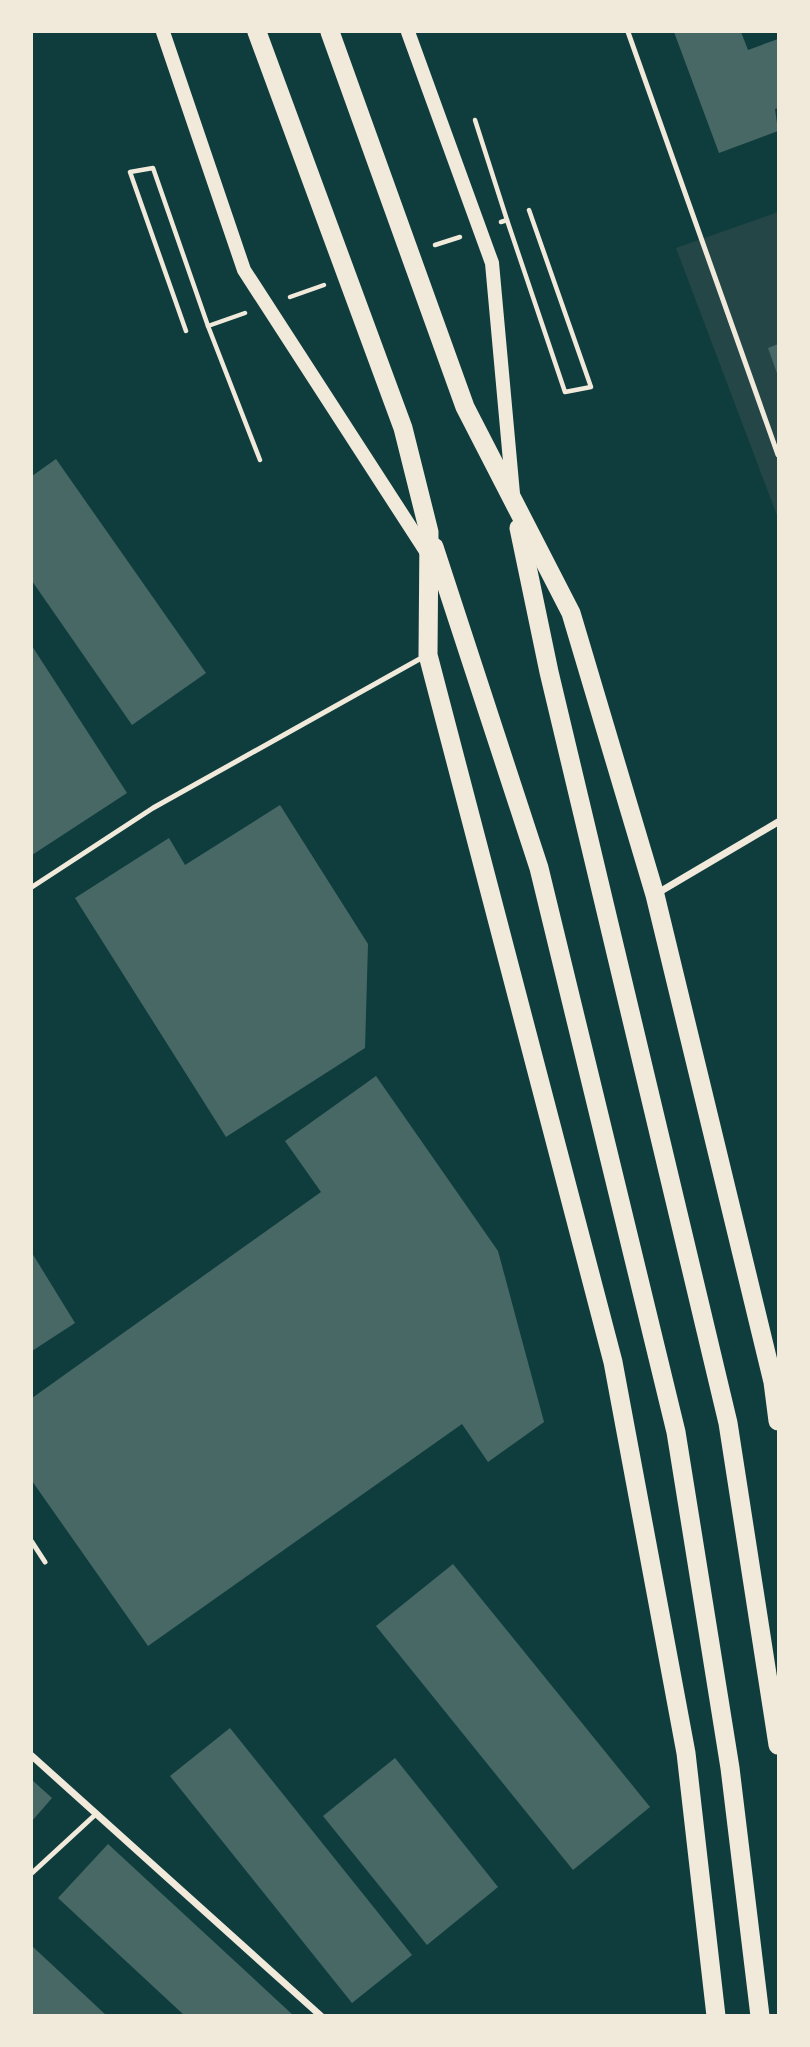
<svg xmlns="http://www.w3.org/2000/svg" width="810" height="2047" viewBox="0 0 810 2047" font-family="'Fira Sans Condensed',sans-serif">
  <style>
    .green { fill: #244646 }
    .building { fill: #486865 }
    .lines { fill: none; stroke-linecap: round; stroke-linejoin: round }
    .path { stroke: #f1e9da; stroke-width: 4.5 }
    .service { stroke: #f1e9da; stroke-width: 5 }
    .minor { stroke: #f1e9da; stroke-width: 7 }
    .secondary { stroke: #f1e9da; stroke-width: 14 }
    .trunk { stroke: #f1e9da; stroke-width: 19 }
  </style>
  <rect width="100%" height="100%" fill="#0f3d3e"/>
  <polygon class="green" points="778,212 778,518 676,248"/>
  <g class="building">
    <polygon points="674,32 741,32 748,50 778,39 778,108 775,109 778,131 719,153"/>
    <polygon points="778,344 778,376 768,348"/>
    <polygon points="56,459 206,673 132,725 32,581 32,476"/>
    <polygon points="32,646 127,793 32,855"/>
    <polygon points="280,805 368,944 365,1048 226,1137 75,898 169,838 185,865"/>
    <polygon points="376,1076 498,1251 544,1422 488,1462 462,1424 148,1646 32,1481 32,1398 321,1192 285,1141"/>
    <polygon points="32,1253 75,1323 32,1351"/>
    <polygon points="453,1564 650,1807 573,1870 376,1626"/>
    <polygon points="230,1728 412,1955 352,2003 170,1776"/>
    <polygon points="395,1758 498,1887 427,1945 323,1816"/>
    <polygon points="32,1780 52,1798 32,1821"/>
    <polygon points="108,1844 294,2016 185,2016 58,1898"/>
    <polygon points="32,1946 107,2016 32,2016"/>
  </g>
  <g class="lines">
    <g class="path">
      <polyline points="475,120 507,220"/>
      <polyline points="501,222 507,220 565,392 591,387 529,210"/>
      <polyline points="435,245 460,237"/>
      <polyline points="290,297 324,285"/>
      <polyline points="208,326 260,460"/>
      <polyline points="186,331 130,172 153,168 208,326 245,313"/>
    </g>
    <g class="service">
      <polyline points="628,32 778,455"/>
      <polyline points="32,887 153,808 425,656"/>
      <polyline points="32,1542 45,1562"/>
      <polyline points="32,1873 96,1814"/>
    </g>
    <g class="minor">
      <polyline points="656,894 778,822"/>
      <polyline points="32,1756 321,2016"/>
    </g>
    <g class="secondary">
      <polyline points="163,32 244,270 429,556"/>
      <polyline points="408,32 492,263 513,494"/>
    </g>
    <g class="trunk">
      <polyline points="257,32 403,428 429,532 428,655 613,1362 686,1753 716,2016"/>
      <polyline points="330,32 465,407 571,613 655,895 773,1382 778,1421"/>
      <polyline points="519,528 549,672 728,1423 778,1745"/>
      <polyline points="434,547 539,868 676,1432 730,1768 760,2016"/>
    </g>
  </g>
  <rect width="810" height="2047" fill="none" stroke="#f1e9da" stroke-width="66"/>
</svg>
